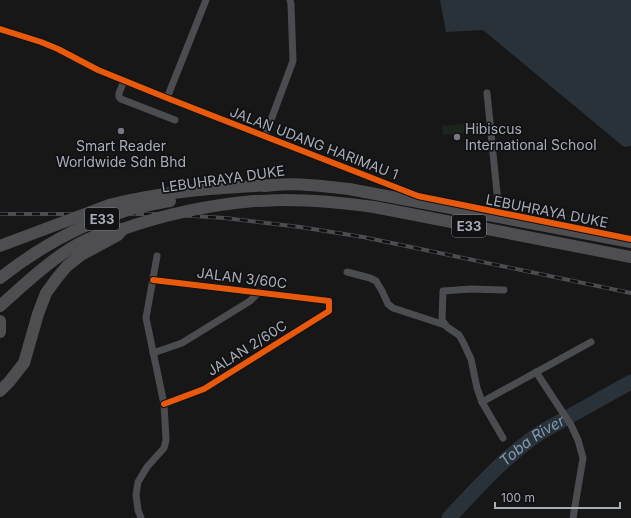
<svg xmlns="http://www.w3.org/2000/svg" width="631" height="518" viewBox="0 0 631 518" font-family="Inter,sans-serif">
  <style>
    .green { fill: #1d241e }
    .water { fill: #2a3239 }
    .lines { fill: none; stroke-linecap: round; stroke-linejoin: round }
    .river { stroke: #2a3239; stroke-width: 15 }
    .street { stroke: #4b4c50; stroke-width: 7 }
    .highway { stroke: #4e4e51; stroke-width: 12 }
    .rail-casing { stroke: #4b4c4f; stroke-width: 4 }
    .rail { stroke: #111113; stroke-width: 2.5; stroke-dasharray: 8; stroke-linecap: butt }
    .highway-bridge { stroke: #4e4e51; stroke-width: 12 }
    .cycleway-casing { stroke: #111113; stroke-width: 8 }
    .cycleway { stroke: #e8590c; stroke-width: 6 }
    .poi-dot { fill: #757880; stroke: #111113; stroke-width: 1.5 }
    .labels { text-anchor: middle; stroke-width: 3.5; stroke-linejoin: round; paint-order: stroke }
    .shield { fill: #111113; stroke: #7b7e86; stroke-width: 1 }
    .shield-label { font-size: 13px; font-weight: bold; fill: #a8adb8 }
    .poi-label { font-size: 14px; fill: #a8adb8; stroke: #111113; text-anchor: start }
    .street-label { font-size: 14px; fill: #a8adb8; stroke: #111113 }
    .water-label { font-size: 15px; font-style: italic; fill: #7f9bb3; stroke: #111113 }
  </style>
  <rect width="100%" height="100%" fill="#171717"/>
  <polygon class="green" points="471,123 472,132 443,135 442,126"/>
  <polygon class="water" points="440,0 631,0 631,146 624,147 483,30 446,32"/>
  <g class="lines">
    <path class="river" id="s1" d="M 449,518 C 478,487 507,454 543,431 L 631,382"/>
    <g class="street">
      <polyline points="0,29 41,42 58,49 98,70 167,98 418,196 423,197"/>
      <polyline points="124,81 119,93 119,97 121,99 175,120"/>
      <polyline points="487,93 499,213"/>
      <polyline points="167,98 206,0"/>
      <polyline points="265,136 293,61 291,4 290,0"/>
      <polyline points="347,272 370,278 376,281 382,291 388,304 393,308 445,325"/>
      <polyline points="153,280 329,301 329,311 204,389 164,404"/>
      <polyline points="153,353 182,343 250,301 259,292"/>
      <polyline points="536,372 571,425 578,440 583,458 573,518"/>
      <polyline points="482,402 591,342"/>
      <polyline points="503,438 482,402 477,388 471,359 463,342 459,335 447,327 442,320 443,291 471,289 504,290"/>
      <polyline points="141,518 138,510 136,495 138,482 147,467 164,448 166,440 164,404 146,318 157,256"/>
    </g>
    <g class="highway">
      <path d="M 264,186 C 293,182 320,186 349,189 L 631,242"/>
      <path d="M 254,201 C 265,201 275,200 286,200 C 315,200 345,203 374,207 L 631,257"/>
      <path d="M 0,306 C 36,274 74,235 123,229"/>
      <polyline points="0,321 0,332"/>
      <polyline points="0,391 9,382 24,363 38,314 46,293 57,278 67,266 81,255 118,235 123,229"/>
    </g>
    <g class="rail-casing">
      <polyline id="rail" points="0,214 160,214 225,218 300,227 363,237 631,293"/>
    </g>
    <use href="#rail" class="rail"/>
    <g class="highway-bridge">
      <path d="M 123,229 C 166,214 209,205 254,201"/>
      <path d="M 0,246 L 109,205 C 162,191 218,188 273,185"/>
      <path d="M 0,278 C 37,249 76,226 122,212 C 137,207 154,204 170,201"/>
    </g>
    <g class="cycleway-casing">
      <g id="cycleway">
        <polyline points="0,29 41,42 58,49 98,70 167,98 418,196 631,239"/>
        <polyline points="153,280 329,301 329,311 204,389 164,404"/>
      </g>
    </g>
    <use href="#cycleway" class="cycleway"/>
  </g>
  <g class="poi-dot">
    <circle cx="121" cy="131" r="4"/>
    <circle cx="457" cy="137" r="4"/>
  </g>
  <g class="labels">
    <g class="shield">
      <rect x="85" y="208" width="34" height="22" rx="3"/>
      <rect x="452" y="215" width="34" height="22" rx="3"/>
    </g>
    <g class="shield-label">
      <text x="102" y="224">E33</text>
      <text x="469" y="231">E33</text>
    </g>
    <g class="poi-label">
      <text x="465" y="134">Hibiscus<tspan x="465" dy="16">International School</tspan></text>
      <text x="121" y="151" text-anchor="middle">Smart Reader<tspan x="121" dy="16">Worldwide Sdn Bhd</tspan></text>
    </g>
    <g class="street-label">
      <text transform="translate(314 143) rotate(21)" y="5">JALAN UDANG HARIMAU 1</text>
      <text transform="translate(223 179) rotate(-8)" y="5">LEBUHRAYA DUKE</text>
      <text transform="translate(547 211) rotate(11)" y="5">LEBUHRAYA DUKE</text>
      <text transform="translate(242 278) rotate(7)" y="5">JALAN 3/60C</text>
      <text transform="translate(247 348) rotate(-32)" y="5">JALAN 2/60C</text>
    </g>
    <g class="water-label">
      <text dy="5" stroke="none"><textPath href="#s1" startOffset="114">Toba River</textPath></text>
    </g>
  </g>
  <path d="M495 502v6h125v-6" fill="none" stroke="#a8adb8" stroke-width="2"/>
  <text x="501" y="502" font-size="12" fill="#a8adb8" stroke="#111113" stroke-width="3" paint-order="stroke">100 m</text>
</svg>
